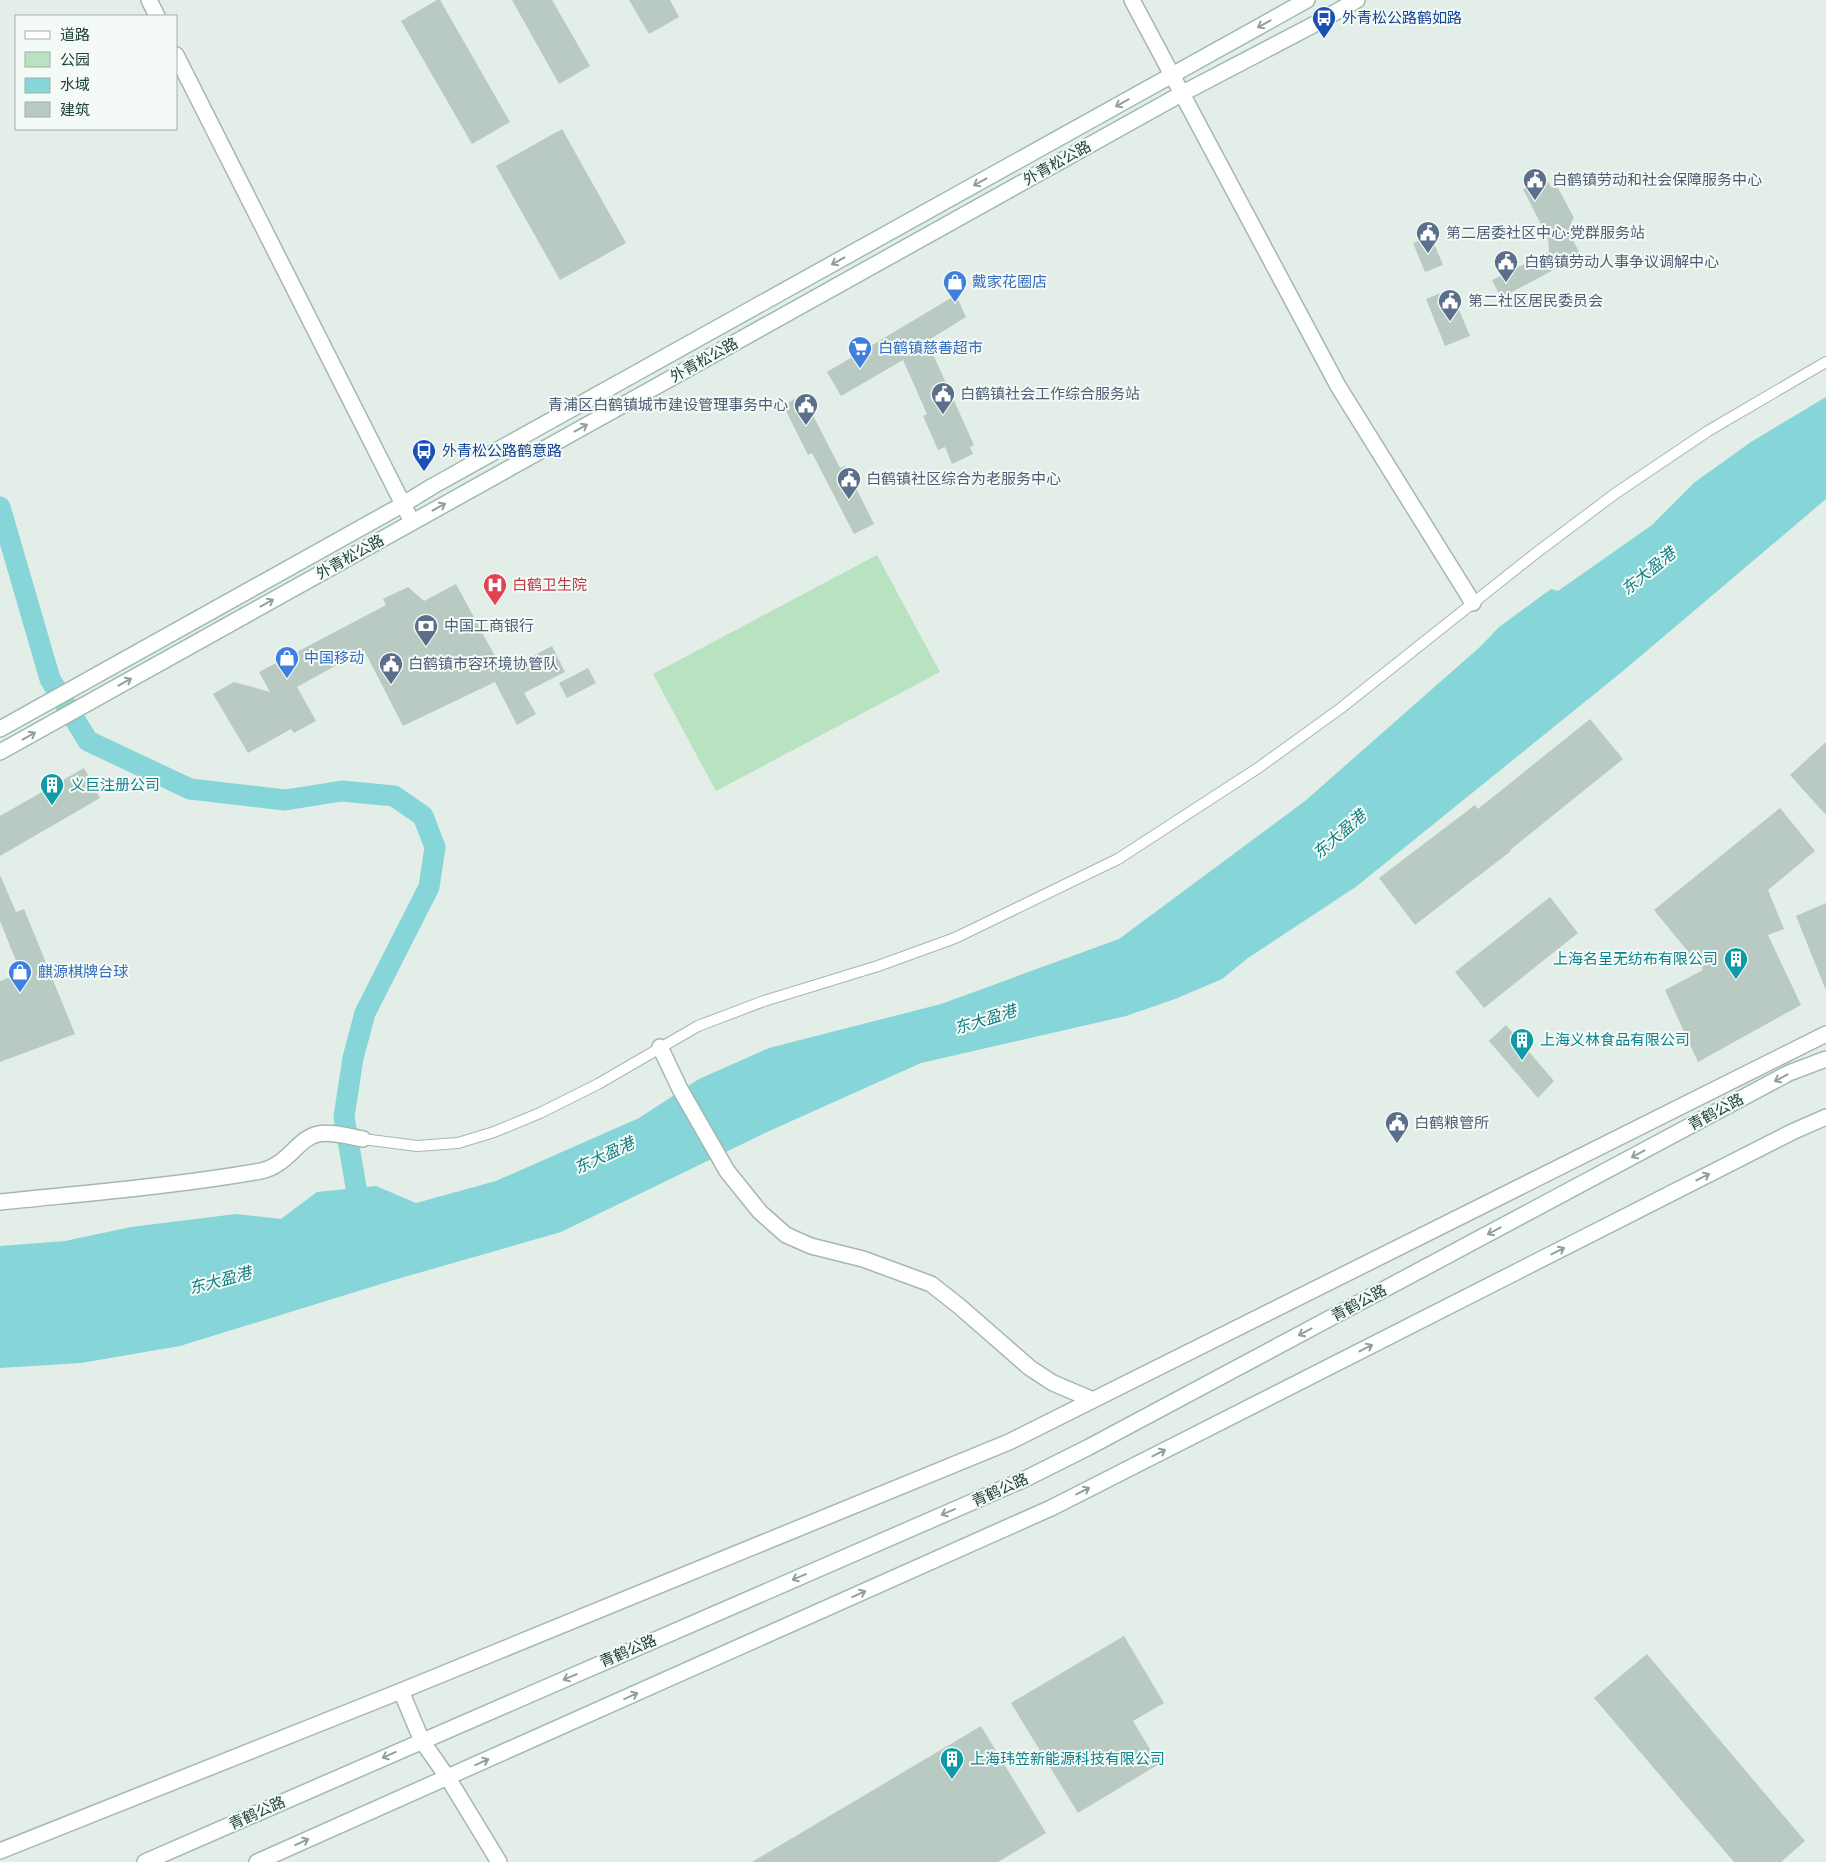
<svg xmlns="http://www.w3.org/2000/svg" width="1826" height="1862" viewBox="0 0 1826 1862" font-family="'PT Sans','Noto Sans SC',sans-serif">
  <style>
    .green { fill: #b9e2c0 }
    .water { fill: #85d5d9 }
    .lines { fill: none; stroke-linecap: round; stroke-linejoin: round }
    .canal { stroke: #85d5d9; stroke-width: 21 }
    .building { fill: #b8cac1 }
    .service-casing { stroke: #a5b7af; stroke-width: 12 }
    .minor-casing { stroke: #a5b7af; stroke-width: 18 }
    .secondary-casing { stroke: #a0bbaf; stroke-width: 18 }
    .service { stroke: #fff; stroke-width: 10 }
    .minor { stroke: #fff; stroke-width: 15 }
    .secondary { stroke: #fff; stroke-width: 15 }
    .oneway { stroke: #90a09a }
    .labels { text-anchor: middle; stroke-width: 4; stroke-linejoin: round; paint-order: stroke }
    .transit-label { font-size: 15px; fill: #164399; stroke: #f4faf6; text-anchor: start }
    .street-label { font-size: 15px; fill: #204236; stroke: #f4faf6 }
    .service-label { font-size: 15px; fill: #4e5e75; stroke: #f4faf6; text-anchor: start }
    .shop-label { font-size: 15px; fill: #366cbe; stroke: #f4faf6; text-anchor: start }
    .health-label { font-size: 15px; fill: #be3a42; stroke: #f4faf6; text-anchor: start }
    .culture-label { font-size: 15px; fill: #0d838f; stroke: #f4faf6; text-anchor: start }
    .water-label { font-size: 16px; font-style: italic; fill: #137e85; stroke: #f4faf6 }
  </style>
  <rect width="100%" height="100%" fill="#e3eee8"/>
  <polygon class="green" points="877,555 940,672 716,791 653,674"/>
  <polygon class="water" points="1826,397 1826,499 1623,671 1357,886 1248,958 1222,979 1175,999 1126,1016 921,1063 767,1132 561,1232 394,1280 180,1346 81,1363 0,1368 0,1246 65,1241 131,1227 236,1214 281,1219 317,1192 376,1186 416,1203 496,1181 639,1118 699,1079 769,1048 941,1004 1119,939 1305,801 1481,646 1499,627 1551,589 1558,591 1652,525 1695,482 1751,442"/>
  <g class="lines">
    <polyline class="canal" points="0,507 50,679 88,741 190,789 285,800 342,791 394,796 423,816 435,847 429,887 365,1013 353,1058 344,1117 361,1216"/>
  </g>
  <g class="building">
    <polygon points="437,0 440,0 510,122 472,144 401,21"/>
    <polygon points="512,0 552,0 590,66 559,84"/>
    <polygon points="629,0 670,0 679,17 649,34"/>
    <polygon points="562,129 626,243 560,280 496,166"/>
    <polygon points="1540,180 1548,182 1551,187 1558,188 1574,218 1571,222 1575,233 1570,235 1581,255 1501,298 1492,280 1549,252 1548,238 1523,189"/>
    <polygon points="1431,236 1443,265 1425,272 1413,243"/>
    <polygon points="1443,292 1447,301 1454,298 1470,336 1445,346 1426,299"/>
    <polygon points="956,295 966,317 927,341 974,445 970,447 973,454 952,464 945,447 938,450 923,416 927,414 903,360 841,396 827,372"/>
    <polygon points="802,394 840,468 845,466 874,524 854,534 812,453 808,455 784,407 789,404 788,403"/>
    <polygon points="456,584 503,671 552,646 565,672 524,693 536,714 517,725 495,682 403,726 364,650 297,687 316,721 294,733 291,729 248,753 213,694 234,682 270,692 259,672 386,605 383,599 408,587 424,601"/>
    <polygon points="588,668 596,683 567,698 559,683"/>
    <polygon points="1590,719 1623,759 1510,850 1511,851 1415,925 1379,878 1475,805 1478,809"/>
    <polygon points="1826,742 1826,815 1790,775"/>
    <polygon points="84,768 100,798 0,856 0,816"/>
    <polygon points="1780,808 1815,851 1768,890 1784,929 1768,935 1801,1005 1698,1062 1665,990 1703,970 1654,910"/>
    <polygon points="0,875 16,912 24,909 75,1034 0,1062 0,981 21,973 0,921"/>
    <polygon points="1550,897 1578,933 1484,1008 1455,972"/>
    <polygon points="1826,903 1826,988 1825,988 1796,916"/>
    <polygon points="1506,1025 1554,1081 1538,1098 1489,1041"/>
    <polygon points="1124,1636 1164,1703 1133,1721 1159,1764 1078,1813 1011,1703"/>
    <polygon points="1647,1654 1805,1841 1781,1862 1734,1862 1594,1698"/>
    <polygon points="981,1726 1046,1833 998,1862 752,1862"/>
  </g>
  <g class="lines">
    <g class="service-casing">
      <polyline id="service" points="363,1139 417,1146 458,1143 494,1132 540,1113 598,1084 698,1026 764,1001 878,966 955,938 1118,859 1258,768 1341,708 1536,553 1616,493 1708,431 1826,362"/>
    </g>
    <g class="minor-casing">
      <g id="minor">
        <polyline points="149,0 157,16"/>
        <polyline points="1132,0 1338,386 1473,603"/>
        <polyline points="176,55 412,522"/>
        <polyline points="660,1047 680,1089 727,1171 760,1212 786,1235 811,1246 863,1259 931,1284 959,1306 1030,1368 1053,1383 1093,1400"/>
        <path d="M 0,1202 C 87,1193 175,1186 261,1171 C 287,1166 298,1138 318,1134 C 330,1131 351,1137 363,1139"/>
        <polyline points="401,1691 422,1741 448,1778 499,1862"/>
        <polyline points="0,1851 401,1691 1009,1442 1826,1034"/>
      </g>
    </g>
    <g class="secondary-casing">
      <g id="secondary">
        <polyline points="0,729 402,505 433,486 1307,0"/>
        <polyline points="0,752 1183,93 1313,25 1357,0"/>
        <polyline points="145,1862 1025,1479 1089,1447 1789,1073 1826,1059"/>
        <polyline points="257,1862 1051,1508 1792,1132 1826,1117"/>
      </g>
    </g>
    <use href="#service" class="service"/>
    <use href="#minor" class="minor"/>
    <use href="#secondary" class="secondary"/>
  </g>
  <defs><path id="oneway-shaft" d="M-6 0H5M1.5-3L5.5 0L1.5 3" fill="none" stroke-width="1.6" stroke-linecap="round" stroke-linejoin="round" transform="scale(1.25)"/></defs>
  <g class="oneway">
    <use href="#oneway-shaft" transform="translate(1264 24) rotate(151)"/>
    <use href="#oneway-shaft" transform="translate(1122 103) rotate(151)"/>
    <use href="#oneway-shaft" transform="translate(980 182) rotate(151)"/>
    <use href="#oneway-shaft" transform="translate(838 261) rotate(151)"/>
    <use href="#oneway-shaft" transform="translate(581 428) rotate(-29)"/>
    <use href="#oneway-shaft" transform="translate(439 507) rotate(-29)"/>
    <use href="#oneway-shaft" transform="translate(267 603) rotate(-29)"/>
    <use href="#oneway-shaft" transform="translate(125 682) rotate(-29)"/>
    <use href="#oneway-shaft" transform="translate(29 736) rotate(-29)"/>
    <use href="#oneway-shaft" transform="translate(1781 1078) rotate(152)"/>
    <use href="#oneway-shaft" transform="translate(1638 1154) rotate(152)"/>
    <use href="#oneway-shaft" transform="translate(1703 1177) rotate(-27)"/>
    <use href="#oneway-shaft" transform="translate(1494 1231) rotate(152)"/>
    <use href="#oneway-shaft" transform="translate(1558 1251) rotate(-27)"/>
    <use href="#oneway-shaft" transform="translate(1305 1332) rotate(152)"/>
    <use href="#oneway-shaft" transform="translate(1366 1348) rotate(-27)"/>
    <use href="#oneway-shaft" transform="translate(1159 1453) rotate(-27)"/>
    <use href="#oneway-shaft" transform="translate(1083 1491) rotate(-27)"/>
    <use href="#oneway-shaft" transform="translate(948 1512) rotate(157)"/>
    <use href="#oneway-shaft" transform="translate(799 1577) rotate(157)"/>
    <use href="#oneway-shaft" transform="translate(859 1594) rotate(-24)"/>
    <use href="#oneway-shaft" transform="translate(570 1677) rotate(157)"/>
    <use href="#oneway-shaft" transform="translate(631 1696) rotate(-24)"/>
    <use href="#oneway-shaft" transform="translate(389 1755) rotate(156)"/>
    <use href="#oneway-shaft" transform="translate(482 1762) rotate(-24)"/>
    <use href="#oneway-shaft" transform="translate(302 1842) rotate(-24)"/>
  </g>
  <defs>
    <g id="bus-pin" transform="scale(1.25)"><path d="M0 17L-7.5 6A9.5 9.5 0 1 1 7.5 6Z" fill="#1a4fb4" stroke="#f4faf6"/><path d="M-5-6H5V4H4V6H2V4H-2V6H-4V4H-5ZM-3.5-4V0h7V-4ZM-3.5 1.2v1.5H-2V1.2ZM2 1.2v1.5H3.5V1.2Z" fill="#fff"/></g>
    <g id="civic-pin" transform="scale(1.25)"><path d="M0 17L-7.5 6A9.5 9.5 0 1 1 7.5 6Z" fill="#5c6f8a" stroke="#f4faf6"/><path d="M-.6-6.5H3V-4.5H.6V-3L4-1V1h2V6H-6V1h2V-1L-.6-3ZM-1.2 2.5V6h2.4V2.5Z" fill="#fff"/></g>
    <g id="shop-pin" transform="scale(1.25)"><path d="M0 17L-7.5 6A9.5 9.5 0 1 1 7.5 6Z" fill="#3f7fe0" stroke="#f4faf6"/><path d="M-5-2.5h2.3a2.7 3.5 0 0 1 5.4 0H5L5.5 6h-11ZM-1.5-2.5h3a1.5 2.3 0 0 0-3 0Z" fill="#fff"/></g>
    <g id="supermarket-pin" transform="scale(1.25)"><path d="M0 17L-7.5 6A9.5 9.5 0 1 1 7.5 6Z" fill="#3f7fe0" stroke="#f4faf6"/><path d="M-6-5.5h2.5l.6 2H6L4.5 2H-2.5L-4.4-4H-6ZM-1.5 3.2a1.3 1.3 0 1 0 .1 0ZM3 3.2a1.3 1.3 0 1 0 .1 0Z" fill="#fff"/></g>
    <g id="hospital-pin" transform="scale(1.25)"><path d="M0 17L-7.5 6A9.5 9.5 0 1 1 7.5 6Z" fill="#e0444e" stroke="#f4faf6"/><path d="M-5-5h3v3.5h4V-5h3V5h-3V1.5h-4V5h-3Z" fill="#fff"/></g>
    <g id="bank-pin" transform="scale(1.25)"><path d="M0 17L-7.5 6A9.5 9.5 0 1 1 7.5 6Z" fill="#5c6f8a" stroke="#f4faf6"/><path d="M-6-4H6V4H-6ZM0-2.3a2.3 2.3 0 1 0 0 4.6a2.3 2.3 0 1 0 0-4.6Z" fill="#fff"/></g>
    <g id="building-pin" transform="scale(1.25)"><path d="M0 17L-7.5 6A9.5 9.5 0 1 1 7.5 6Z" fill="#0f9aa8" stroke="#f4faf6"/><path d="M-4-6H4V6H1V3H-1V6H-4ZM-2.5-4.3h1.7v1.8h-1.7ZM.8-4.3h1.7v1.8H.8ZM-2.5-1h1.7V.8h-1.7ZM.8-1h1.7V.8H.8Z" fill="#fff"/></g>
  </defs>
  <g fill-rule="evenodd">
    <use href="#bus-pin" x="1324" y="18"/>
    <use href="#civic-pin" x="1535" y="180"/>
    <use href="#civic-pin" x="1428" y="233"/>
    <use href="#civic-pin" x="1506" y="262"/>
    <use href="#shop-pin" x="955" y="282"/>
    <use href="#civic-pin" x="1450" y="301"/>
    <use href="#supermarket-pin" x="860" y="348"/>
    <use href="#civic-pin" x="943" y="394"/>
    <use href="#civic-pin" x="806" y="405"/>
    <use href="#bus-pin" x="424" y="451"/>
    <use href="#civic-pin" x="849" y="479"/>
    <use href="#hospital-pin" x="495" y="585"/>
    <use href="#bank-pin" x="426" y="626"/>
    <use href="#shop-pin" x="287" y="658"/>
    <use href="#civic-pin" x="391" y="664"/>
    <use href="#building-pin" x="52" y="785"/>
    <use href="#building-pin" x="1736" y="959"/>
    <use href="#shop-pin" x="20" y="972"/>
    <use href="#building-pin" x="1522" y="1040"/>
    <use href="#civic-pin" x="1397" y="1123"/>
    <use href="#building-pin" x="952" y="1759"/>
  </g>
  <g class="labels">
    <g class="transit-label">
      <text x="1342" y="23">外青松公路鹤如路</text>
      <text x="442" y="456">外青松公路鹤意路</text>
    </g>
    <g class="street-label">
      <text transform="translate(1057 163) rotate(-29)" y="5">外青松公路</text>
      <text transform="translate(704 360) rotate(-29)" y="5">外青松公路</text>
      <text transform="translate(350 557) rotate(-29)" y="5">外青松公路</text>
      <text transform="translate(1716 1112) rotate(-28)" y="5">青鹤公路</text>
      <text transform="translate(1359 1303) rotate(-28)" y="5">青鹤公路</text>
      <text transform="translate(1000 1490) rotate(-24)" y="5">青鹤公路</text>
      <text transform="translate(628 1651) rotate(-23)" y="5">青鹤公路</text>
      <text transform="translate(257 1813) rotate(-24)" y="5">青鹤公路</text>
    </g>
    <g class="service-label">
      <text x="1552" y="185">白鹤镇劳动和社会保障服务中心</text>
      <text x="1446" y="238">第二居委社区中心·党群服务站</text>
      <text x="1524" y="267">白鹤镇劳动人事争议调解中心</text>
      <text x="1468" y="306">第二社区居民委员会</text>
      <text x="960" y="399">白鹤镇社会工作综合服务站</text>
      <text x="788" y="410" text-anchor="end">青浦区白鹤镇城市建设管理事务中心</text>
      <text x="866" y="484">白鹤镇社区综合为老服务中心</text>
      <text x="444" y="631">中国工商银行</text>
      <text x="408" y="669">白鹤镇市容环境协管队</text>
      <text x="1414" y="1128">白鹤粮管所</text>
    </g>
    <g class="shop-label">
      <text x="972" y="287">戴家花圈店</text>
      <text x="878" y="353">白鹤镇慈善超市</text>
      <text x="304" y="663">中国移动</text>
      <text x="38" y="977">麒源棋牌台球</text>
    </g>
    <g class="health-label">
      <text x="512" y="590">白鹤卫生院</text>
    </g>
    <g class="culture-label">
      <text x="70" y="790">义巨注册公司</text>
      <text x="1718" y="964" text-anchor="end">上海名呈无纺布有限公司</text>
      <text x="1540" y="1045">上海义林食品有限公司</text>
      <text x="970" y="1764">上海玮笠新能源科技有限公司</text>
    </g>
    <g class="water-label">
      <text transform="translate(1648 571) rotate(-39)" y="6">东大盈港</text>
      <text transform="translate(1339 834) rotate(-41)" y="6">东大盈港</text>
      <text transform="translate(985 1019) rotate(-17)" y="6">东大盈港</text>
      <text transform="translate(604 1155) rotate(-25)" y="6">东大盈港</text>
      <text transform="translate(220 1280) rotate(-15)" y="6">东大盈港</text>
    </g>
  </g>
  <rect x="15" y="15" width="162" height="115" fill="#f4faf6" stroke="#9fb0a9"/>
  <rect x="25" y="31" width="25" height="8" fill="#ffffff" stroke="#9fb0a9"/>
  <text x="60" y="40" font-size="15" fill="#204236">道路</text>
  <rect x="25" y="52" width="25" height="15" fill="#b9e2c0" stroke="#9fb0a9"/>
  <text x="60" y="65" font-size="15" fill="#204236">公园</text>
  <rect x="25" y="78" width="25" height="15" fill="#85d5d9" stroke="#9fb0a9"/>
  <text x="60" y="90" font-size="15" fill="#204236">水域</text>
  <rect x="25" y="102" width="25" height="15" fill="#b8cac1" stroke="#9fb0a9"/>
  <text x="60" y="115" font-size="15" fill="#204236">建筑</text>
</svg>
